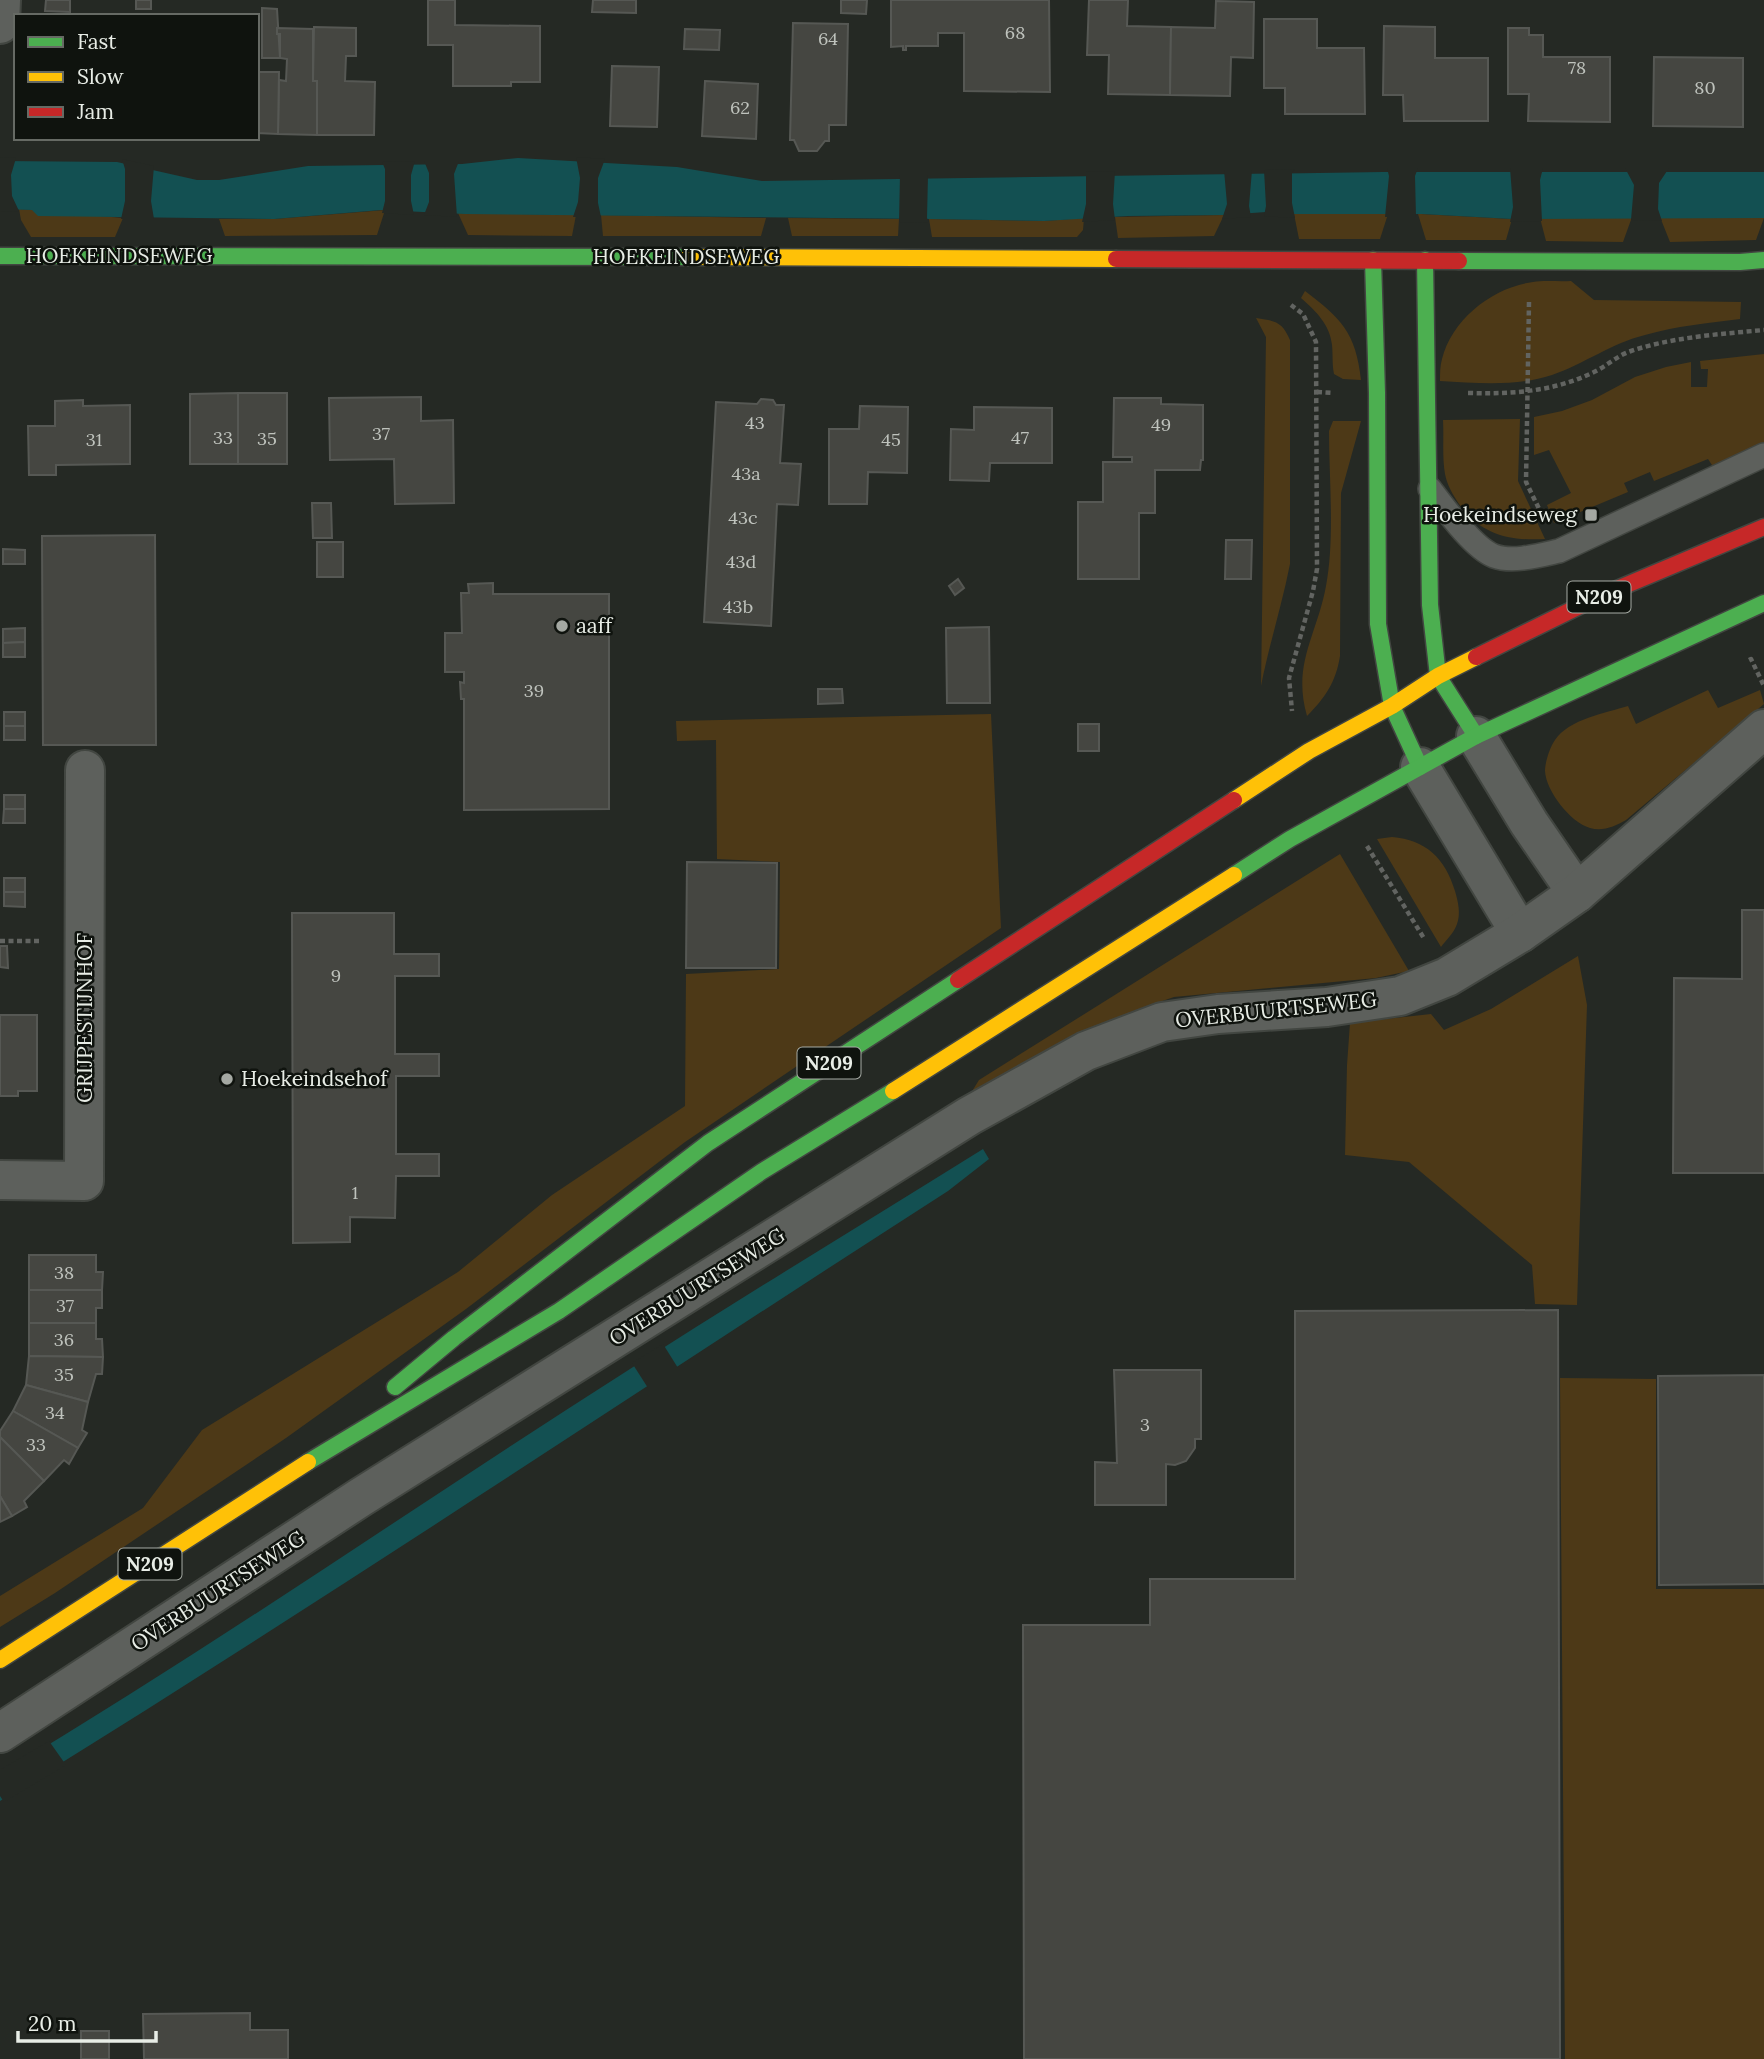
<svg xmlns="http://www.w3.org/2000/svg" width="1764" height="2059" viewBox="0 0 1764 2059" font-family="Lora,serif">
  <style>
    .green { fill: #4d3917 }
    .water { fill: #135052 }
    .pier { fill: #252924 }
    .building { fill: #454641; stroke: #565854; stroke-width: 2 }
    .lines { fill: none; stroke-linecap: round; stroke-linejoin: round }
    .lane-casing { stroke: #424641; stroke-width: 26 }
    .street-casing { stroke: #424641; stroke-width: 42 }
    .fast-casing { stroke: #424641; stroke-width: 19 }
    .slow-casing { stroke: #424641; stroke-width: 19 }
    .jam-casing { stroke: #424641; stroke-width: 19 }
    .path { stroke: #626461; stroke-width: 4.5; stroke-dasharray: 5 3.5; stroke-linecap: butt }
    .lane { stroke: #5d605c; stroke-width: 23 }
    .street { stroke: #5d605c; stroke-width: 38 }
    .fast { stroke: #4caf50; stroke-width: 16 }
    .slow { stroke: #ffc107; stroke-width: 16 }
    .jam { stroke: #c62828; stroke-width: 16 }
    .poi-dot { fill: #a4a8a2; stroke: #0f130e; stroke-width: 2.5 }
    .labels { text-anchor: middle; stroke-width: 5; stroke-linejoin: round; paint-order: stroke }
    .number-label { font-size: 18px; fill: #bfc3bd }
    .shield { fill: #0f130e; stroke: #a7aca5; stroke-width: 2 }
    .shield-label { font-size: 19px; font-weight: bold; fill: #e8ede6 }
    .street-label { font-size: 21px; fill: #e8ede6; stroke: #0f130e }
    .poi-label { font-size: 21px; fill: #e8ede6; stroke: #0f130e; text-anchor: start }
  </style>
  <rect width="100%" height="100%" fill="#252924"/>
  <g class="green">
    <polygon points="19,209 33,210 123,218 115,237 31,237 21,220"/>
    <polygon points="385,210 377,235 225,236 219,219 274,219"/>
    <polygon points="458,213 576,215 572,236 468,235"/>
    <polygon points="1294,214 1388,214 1380,239 1299,239"/>
    <polygon points="1418,214 1421,214 1512,219 1506,240 1426,240"/>
    <polygon points="601,215 766,218 761,236 603,236"/>
    <polygon points="1224,215 1214,236 1118,238 1115,217"/>
    <polygon points="1632,217 1623,242 1546,241 1540,218"/>
    <polygon points="1660,217 1764,218 1756,240 1670,242"/>
    <polygon points="788,218 899,219 898,236 792,236"/>
    <polygon points="1084,218 1083,230 1077,237 932,237 929,219 1044,221"/>
    <path d="M 1571,281 L 1594,300 L 1741,302 L 1740,319 C 1708,323 1676,326 1645,335 C 1612,343 1584,364 1552,375 C 1516,387 1476,383 1440,381 C 1440,373 1440,366 1442,359 C 1452,319 1493,287 1533,282 C 1545,280 1559,282 1571,281 Z"/>
    <path d="M 1305,291 C 1341,318 1356,333 1361,380 L 1343,379 L 1334,374 C 1332,364 1333,355 1332,345 C 1330,325 1316,311 1301,298 Z"/>
    <path d="M 1256,318 C 1275,321 1282,321 1290,340 L 1290,564 C 1282,605 1269,645 1261,686 L 1266,337 Z"/>
    <polygon points="1764,354 1764,447 1714,468 1708,459 1654,481 1650,472 1624,483 1628,492 1554,523 1547,505 1571,493 1549,450 1534,455 1534,417 1562,411 1592,400 1635,377 1666,367 1691,362 1691,387 1707,387 1708,369 1701,369 1700,361"/>
    <path d="M 1520,419 L 1518,481 L 1545,539 C 1508,541 1482,535 1459,504 C 1453,495 1447,485 1445,474 C 1442,457 1444,438 1443,420 Z"/>
    <path d="M 1333,421 L 1361,421 L 1341,493 L 1340,656 C 1336,682 1325,698 1307,716 C 1292,664 1317,635 1326,586 C 1335,538 1329,480 1329,431 Z"/>
    <path d="M 1708,690 L 1718,708 L 1760,690 L 1764,704 L 1626,820 C 1615,826 1603,832 1590,828 C 1570,822 1546,791 1545,771 C 1545,762 1550,747 1555,740 C 1569,719 1606,713 1628,706 L 1636,724 Z"/>
    <polygon points="991,714 1001,928 685,1142 466,1309 286,1438 55,1593 0,1627 0,1596 143,1508 202,1430 458,1272 552,1195 685,1106 686,974 779,969 780,862 717,859 716,740 677,741 676,721"/>
    <path d="M 1392,837 C 1426,840 1445,858 1455,891 C 1458,901 1461,914 1457,924 C 1454,933 1446,940 1441,947 L 1377,839 Z"/>
    <polygon points="1340,854 1409,971 1376,978 1174,997 1133,1011 966,1101 979,1080"/>
    <polygon points="1578,956 1587,1005 1577,1305 1535,1304 1532,1265 1409,1162 1345,1155 1347,1065 1350,1023 1431,1014 1444,1030 1491,1009"/>
    <polygon points="1560,1378 1656,1379 1656,1589 1764,1589 1764,2059 1565,2059"/>
  </g>
  <g class="water">
    <polygon points="518,158 677,167 762,181 1383,172 1764,172 1764,218 1512,219 1422,214 1294,214 1266,212 1224,215 1128,216 1044,221 929,219 465,214 381,210 274,219 38,216 32,210 0,209 0,161 117,162 197,180 219,180 308,166 462,164"/>
    <path d="M 983,1149 L 989,1159 L 948,1191 C 632,1394 320,1604 0,1801 L 0,1774 C 215,1646 419,1503 630,1369 C 747,1294 866,1222 983,1149 Z"/>
  </g>
  <g class="pier">
    <polygon points="0,157 16,158 11,175 12,196 19,211 0,212"/>
    <polygon points="576,157 605,159 598,178 598,203 601,217 573,217 578,202 580,178"/>
    <polygon points="122,159 154,166 151,201 154,219 121,219 125,201 125,169"/>
    <polygon points="415,161 411,175 411,201 414,215 382,213 385,201 385,169 382,162"/>
    <polygon points="424,161 459,161 454,174 457,217 424,215 429,202 429,173"/>
    <polygon points="1387,168 1418,168 1415,176 1416,217 1385,217 1389,176"/>
    <polygon points="1510,168 1543,168 1540,180 1542,221 1510,222 1513,207"/>
    <polygon points="1625,168 1669,168 1659,183 1658,209 1662,221 1631,220 1634,185"/>
    <polygon points="1295,169 1292,173 1292,203 1295,218 1264,216 1266,206 1264,170"/>
    <polygon points="1224,170 1252,170 1249,206 1251,217 1222,219 1227,204"/>
    <polygon points="1115,171 1113,204 1115,220 1082,222 1086,204 1086,172"/>
    <polygon points="900,175 928,175 927,218 929,222 899,223"/>
    <polygon points="663,1344 678,1368 648,1388 632,1363"/>
    <polygon points="49,1741 66,1765 4,1802 0,1796 0,1770"/>
  </g>
  <g class="building">
    <polygon points="46,0 70,0 70,12 45,11"/>
    <rect x="136" y="0" width="15" height="9"/>
    <polygon points="428,0 455,0 455,25 540,26 540,82 511,82 511,86 453,86 453,45 428,45"/>
    <polygon points="593,0 636,0 636,13 592,12"/>
    <polygon points="841,0 867,0 866,14 841,13"/>
    <polygon points="891,0 1049,0 1050,92 964,91 964,33 938,33 938,46 906,46 906,50 903,50 903,46 891,47"/>
    <polygon points="1089,0 1128,0 1127,26 1171,27 1170,95 1108,94 1109,55 1087,55"/>
    <polygon points="1216,1 1254,2 1253,58 1231,57 1230,96 1170,95 1171,27 1215,28"/>
    <polygon points="262,8 277,9 280,58 262,58"/>
    <polygon points="1264,19 1317,19 1317,48 1364,48 1365,114 1285,114 1285,88 1264,88"/>
    <polygon points="793,23 848,24 846,125 829,125 829,141 825,141 817,151 799,151 794,140 790,140"/>
    <polygon points="1384,26 1435,27 1435,58 1488,58 1488,121 1404,121 1403,95 1383,95"/>
    <polygon points="314,27 356,28 356,56 346,56 345,81 375,82 374,135 317,135 317,81 313,81"/>
    <polygon points="277,28 313,29 313,81 317,81 317,135 278,134 279,80 286,81 287,59 280,58 280,34 277,34"/>
    <polygon points="1508,28 1529,28 1529,35 1543,35 1543,57 1610,57 1610,122 1528,121 1529,94 1508,94"/>
    <polygon points="685,29 720,30 719,50 684,49"/>
    <polygon points="1654,57 1743,58 1743,127 1653,126"/>
    <polygon points="612,66 659,67 657,127 610,126"/>
    <polygon points="257,72 279,72 278,134 257,133"/>
    <polygon points="705,81 758,84 756,139 702,136"/>
    <polygon points="238,393 238,464 190,464 190,394"/>
    <rect x="238" y="393" width="49" height="71"/>
    <polygon points="421,397 421,421 453,420 454,503 395,504 394,459 330,460 329,398"/>
    <polygon points="1114,398 1161,398 1161,404 1203,405 1203,460 1201,460 1200,470 1155,470 1155,513 1139,513 1139,579 1078,579 1078,502 1103,502 1103,462 1132,462 1132,457 1113,457"/>
    <polygon points="761,399 773,400 776,405 784,405 780,463 801,464 798,505 777,504 771,626 704,622 716,402 757,404"/>
    <polygon points="83,400 83,406 130,405 130,464 56,465 56,475 29,475 28,426 55,426 55,401"/>
    <polygon points="860,406 908,407 907,473 868,472 867,504 829,504 829,429 859,429"/>
    <polygon points="974,407 1052,408 1052,463 990,463 989,481 950,480 951,429 974,430"/>
    <polygon points="312,503 331,503 332,538 313,538"/>
    <polygon points="155,535 156,745 43,745 42,536"/>
    <polygon points="1226,540 1252,540 1251,579 1225,579"/>
    <rect x="317" y="542" width="26" height="35"/>
    <polygon points="3,549 25,550 25,564 3,564"/>
    <polygon points="958,579 964,588 955,595 949,586"/>
    <polygon points="493,583 493,594 609,594 609,809 464,810 464,699 461,699 460,682 464,683 464,672 445,672 445,633 462,633 461,593 469,593 468,584"/>
    <polygon points="989,627 990,703 947,703 946,628"/>
    <polygon points="25,628 25,642 3,643 3,629"/>
    <polygon points="25,642 25,657 3,657 3,643"/>
    <polygon points="818,689 842,689 843,703 818,704"/>
    <rect x="4" y="712" width="21" height="14"/>
    <rect x="1078" y="724" width="21" height="27"/>
    <rect x="4" y="726" width="21" height="14"/>
    <rect x="4" y="795" width="21" height="14"/>
    <polygon points="4,809 25,809 25,823 3,823"/>
    <polygon points="687,862 777,863 776,968 686,968"/>
    <rect x="4" y="878" width="21" height="14"/>
    <polygon points="4,892 25,892 25,907 4,906"/>
    <polygon points="1742,910 1764,910 1764,1173 1673,1173 1674,978 1742,979"/>
    <polygon points="292,913 394,913 394,954 439,954 439,976 395,976 395,1054 439,1054 439,1076 396,1076 396,1154 439,1154 439,1176 396,1176 395,1218 350,1217 350,1242 293,1243"/>
    <polygon points="0,946 7,946 8,968 0,967"/>
    <polygon points="0,1015 37,1015 37,1091 18,1091 18,1096 0,1096"/>
    <polygon points="29,1255 96,1255 96,1272 103,1272 102,1290 29,1290"/>
    <polygon points="29,1290 102,1290 102,1308 96,1308 96,1323 29,1323"/>
    <polygon points="1558,1310 1560,2059 1024,2059 1023,1625 1150,1625 1150,1579 1295,1579 1295,1311"/>
    <polygon points="29,1323 96,1323 96,1339 102,1339 103,1357 29,1356"/>
    <polygon points="29,1356 103,1357 102,1374 96,1374 88,1402 26,1385"/>
    <polygon points="1114,1370 1201,1370 1201,1439 1195,1439 1195,1448 1186,1461 1175,1465 1166,1464 1166,1505 1095,1505 1095,1462 1117,1463"/>
    <polygon points="1764,1375 1764,1584 1659,1585 1658,1376"/>
    <polygon points="26,1385 88,1402 82,1430 87,1433 78,1448 13,1411"/>
    <polygon points="13,1411 78,1448 69,1464 64,1460 44,1481 0,1437 0,1431"/>
    <polygon points="0,1437 44,1481 24,1501 27,1507 12,1516 0,1496"/>
    <polygon points="0,1496 12,1516 0,1522"/>
    <polygon points="250,2013 250,2030 288,2030 288,2059 144,2059 143,2014"/>
    <rect x="81" y="2031" width="28" height="28"/>
  </g>
  <g class="lines">
    <g class="lane-casing">
      <path id="lane" d="M 1430,489 C 1444,507 1473,548 1494,556 C 1513,563 1541,555 1559,551 L 1764,455"/>
    </g>
    <g class="street-casing">
      <g id="street">
        <polyline points="0,24 1,0"/>
        <polyline points="1476,736 1529,823 1577,893"/>
        <polyline points="1420,767 1520,933"/>
        <polyline points="0,1180 84,1181 85,770"/>
        <polyline points="0,1733 361,1497 969,1116 1086,1051 1162,1022 1218,1014 1327,1007 1400,996 1447,977 1520,933 1577,893 1764,729"/>
      </g>
    </g>
    <g class="fast-casing">
      <g id="fast">
        <polyline points="0,256 688,257"/>
        <polyline points="1373,260 1377,393 1378,624 1392,706 1420,767"/>
        <polyline points="1425,260 1430,605 1438,676 1476,736"/>
        <polyline points="1459,261 1740,262 1764,260"/>
        <polyline points="1234,875 1290,839 1476,736 1764,603"/>
        <polyline points="395,1387 454,1338 708,1143 958,980"/>
        <polyline points="308,1462 559,1311 761,1172 893,1091"/>
      </g>
    </g>
    <g class="slow-casing">
      <g id="slow">
        <polyline points="688,257 1116,259"/>
        <polyline points="1234,800 1309,751 1392,706 1438,676 1476,657"/>
        <polyline points="893,1091 1234,875"/>
        <polyline points="0,1660 308,1462"/>
      </g>
    </g>
    <g class="jam-casing">
      <g id="jam">
        <polyline points="1116,259 1459,261"/>
        <polyline points="1476,657 1598,597 1764,527"/>
        <polyline points="958,980 1234,800"/>
      </g>
    </g>
    <g class="path">
      <polyline points="1529,302 1526,482 1543,517"/>
      <polyline points="1291,305 1303,314 1316,342 1317,569 1313,591 1289,678 1292,711"/>
      <polyline points="1317,392 1333,393"/>
      <path d="M 1468,393 C 1513,394 1553,392 1594,372 C 1607,366 1618,355 1631,351 C 1673,337 1721,334 1764,330"/>
      <polyline points="1749,660 1751,659 1764,686"/>
      <polyline points="1367,846 1425,940"/>
      <polyline points="0,941 41,941"/>
    </g>
    <use href="#lane" class="lane"/>
    <use href="#street" class="street"/>
    <use href="#fast" class="fast"/>
    <use href="#slow" class="slow"/>
    <use href="#jam" class="jam"/>
  </g>
  <g class="poi-dot">
    <rect x="1584" y="508" width="14" height="14" rx="3.5"/>
    <circle cx="562" cy="626" r="7"/>
    <circle cx="227" cy="1079" r="7"/>
  </g>
  <g class="labels">
    <g class="number-label">
      <text x="1015" y="39">68</text>
      <text x="828" y="45">64</text>
      <text x="1577" y="74">78</text>
      <text x="1705" y="94">80</text>
      <text x="740" y="114">62</text>
      <text x="755" y="429">43</text>
      <text x="1161" y="431">49</text>
      <text x="381" y="440">37</text>
      <text x="223" y="444">33</text>
      <text x="1020" y="444">47</text>
      <text x="267" y="445">35</text>
      <text x="94" y="446">31</text>
      <text x="891" y="446">45</text>
      <text x="746" y="480">43a</text>
      <text x="743" y="524">43c</text>
      <text x="741" y="568">43d</text>
      <text x="738" y="613">43b</text>
      <text x="534" y="697">39</text>
      <text x="336" y="982">9</text>
      <text x="355" y="1199">1</text>
      <text x="64" y="1279">38</text>
      <text x="65" y="1312">37</text>
      <text x="64" y="1346">36</text>
      <text x="64" y="1381">35</text>
      <text x="55" y="1419">34</text>
      <text x="1145" y="1431">3</text>
      <text x="36" y="1451">33</text>
    </g>
    <g class="shield">
      <rect x="1567.5" y="581.5" width="63" height="31" rx="5"/>
      <rect x="797.5" y="1047.5" width="63" height="31" rx="5"/>
      <rect x="118.5" y="1548.5" width="63" height="31" rx="5"/>
    </g>
    <g class="shield-label">
      <text x="1599" y="604">N209</text>
      <text x="829" y="1070">N209</text>
      <text x="150" y="1571">N209</text>
    </g>
    <g class="street-label">
      <text x="119" y="263">HOEKEINDSEWEG</text>
      <text x="686" y="264">HOEKEINDSEWEG</text>
      <text transform="translate(1276 1010) rotate(-6)" y="7">OVERBUURTSEWEG</text>
      <text transform="translate(85 1018) rotate(-90)" y="7">GRIJPESTIJNHOF</text>
      <text transform="translate(697 1287) rotate(-32)" y="7">OVERBUURTSEWEG</text>
      <text transform="translate(218 1591) rotate(-33)" y="7">OVERBUURTSEWEG</text>
    </g>
    <g class="poi-label">
      <text x="1577" y="522" text-anchor="end">Hoekeindseweg</text>
      <text x="576" y="633">aaff</text>
      <text x="241" y="1086">Hoekeindsehof</text>
    </g>
  </g>
  <rect x="14" y="14" width="245" height="126" fill="#0f130e" stroke="#666a64" stroke-width="2"/>
  <rect x="28" y="37" width="35" height="10" fill="#4caf50" stroke="#666a64" stroke-width="2"/>
  <text x="77" y="49" font-size="21" fill="#e8ede6">Fast</text>
  <rect x="28" y="72" width="35" height="10" fill="#ffc107" stroke="#666a64" stroke-width="2"/>
  <text x="77" y="84" font-size="21" fill="#e8ede6">Slow</text>
  <rect x="28" y="107" width="35" height="10" fill="#c62828" stroke="#666a64" stroke-width="2"/>
  <text x="77" y="119" font-size="21" fill="#e8ede6">Jam</text>
  <path d="M18 2031v10h138v-10" fill="none" stroke="#e8ede6" stroke-width="3.5"/>
  <text x="28" y="2031" font-size="21" fill="#e8ede6" stroke="#0f130e" stroke-width="5" paint-order="stroke">20 m</text>
</svg>
